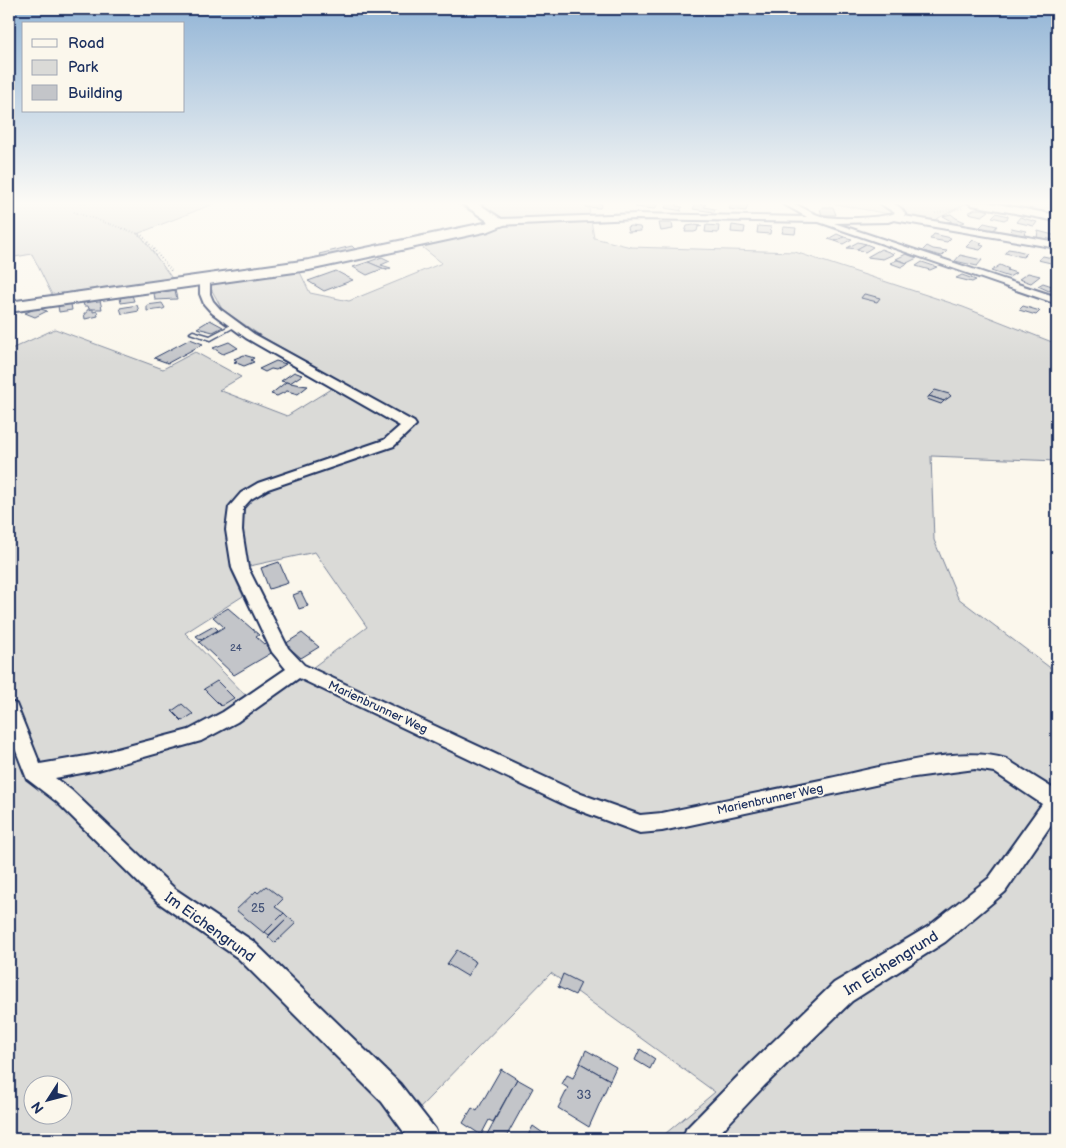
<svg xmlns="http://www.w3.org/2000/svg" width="1066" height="1148" viewBox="0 0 1066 1148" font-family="'Balsamiq Sans',sans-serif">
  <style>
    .green { fill: #dadad7; stroke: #7a849a; fill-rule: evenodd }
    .building { fill: #c3c5c9; stroke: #1b2f5e }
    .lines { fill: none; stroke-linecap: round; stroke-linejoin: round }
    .lane-casing { stroke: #1b2f5e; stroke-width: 3 }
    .street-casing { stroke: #1b2f5e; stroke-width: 4 }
    .secondary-casing { stroke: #1b2f5e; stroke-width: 4 }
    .path { stroke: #1b2f5e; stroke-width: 2; stroke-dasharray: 0.5 2.5; stroke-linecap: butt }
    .lane { fill: #fbf7ec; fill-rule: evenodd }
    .street { fill: #fbf7ec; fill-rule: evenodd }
    .secondary { fill: #fbf7ec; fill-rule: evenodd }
    .labels { text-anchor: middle; stroke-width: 4; stroke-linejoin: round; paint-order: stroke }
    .number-label { font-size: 10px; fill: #455479 }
    .street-label { font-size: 12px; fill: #1b2f5e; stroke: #fbf7ec }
    .near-number-label { font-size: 12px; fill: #455479 }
    .near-street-label { font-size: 15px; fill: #1b2f5e; stroke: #fbf7ec }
  </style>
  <rect width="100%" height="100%" fill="#fbf7ec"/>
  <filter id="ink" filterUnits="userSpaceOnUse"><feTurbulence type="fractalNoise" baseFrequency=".02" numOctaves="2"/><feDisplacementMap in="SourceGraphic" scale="10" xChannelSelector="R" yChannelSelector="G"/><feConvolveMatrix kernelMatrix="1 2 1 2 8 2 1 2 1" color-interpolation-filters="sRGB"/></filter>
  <g filter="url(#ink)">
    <g class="green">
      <polygon points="9,202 218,202 137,234 142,237 174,281 54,299 32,254 9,258"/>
      <path d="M 453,202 L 588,202 L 594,238 L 631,247 L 795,252 L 963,307 L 1057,344 L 1057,461 L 931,456 L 934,540 L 958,598 L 1057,673 L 1057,1139 L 659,1139 L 715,1092 L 551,973 L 395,1133 L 399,1139 L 9,1139 L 9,350 L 55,329 L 163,369 L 195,352 L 241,377 L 219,390 L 287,416 L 334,387 L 376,401 L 261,336 L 222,309 L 208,283 L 299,270 L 310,293 L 349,301 L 442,263 L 418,244 L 497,228 L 488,221 ZM 315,552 L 367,627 L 258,708 L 185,633 L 243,596 L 231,570 ZM 32,1086 L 62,1086 L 62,1116 L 32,1116 Z"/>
      <polygon points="825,202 969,202 931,222"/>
      <polygon points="975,202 1057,202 1057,216"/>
    </g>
    <g class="building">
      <polygon points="588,202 602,204 600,208 585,207"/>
      <polygon points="638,202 650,203 657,205 655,209 635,207"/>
      <polygon points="667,202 677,203 676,206 683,207 680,210 682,211 665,208"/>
      <polygon points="732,202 748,204 746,211 729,209"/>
      <polygon points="696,203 706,204 704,207 715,209 714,212 693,209"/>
      <polygon points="822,207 833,207 836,215 822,215 820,209"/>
      <polygon points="975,209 983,209 989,211 982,216 968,213"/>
      <polygon points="996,213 1008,216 1008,218 1004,220 992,217"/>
      <polygon points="951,214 956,218 965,222 953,225 947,222 952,221 943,216"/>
      <polygon points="1020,217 1026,219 1037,222 1034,226 1016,222"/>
      <polygon points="659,223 672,223 673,229 661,231"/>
      <polygon points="984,223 997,226 993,231 980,227"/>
      <polygon points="706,225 719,226 718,233 705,232"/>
      <polygon points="732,225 745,227 744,233 731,232"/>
      <polygon points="630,226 640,227 641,231 628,232 627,227"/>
      <polygon points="687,226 694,225 702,226 698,227 697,231 694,232 685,232"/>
      <polygon points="758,226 771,227 770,234 757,233"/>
      <polygon points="784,227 796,228 795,234 782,233"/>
      <polygon points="1011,228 1026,231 1023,236 1012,234"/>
      <polygon points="1038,231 1057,236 1057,240 1037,238"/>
      <polygon points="837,234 844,237 835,241 828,239"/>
      <polygon points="934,234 951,238 947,242 930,239"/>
      <polygon points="844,237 852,239 843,244 835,241"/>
      <polygon points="973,240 982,243 980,245 984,246 980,250 966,247"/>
      <polygon points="858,242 866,244 857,249 847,248"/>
      <polygon points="866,244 873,247 865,252 857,249"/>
      <polygon points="352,246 357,251 324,259 319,254"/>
      <polygon points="927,246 933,249 947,251 942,256 922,251"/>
      <polygon points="881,249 894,254 883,259 867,257"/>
      <polygon points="1008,249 1015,250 1027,253 1023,257 1005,253"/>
      <polygon points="906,254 917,258 907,263 896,259"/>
      <polygon points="960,255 982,260 977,266 955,261"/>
      <polygon points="1043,256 1057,259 1057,261 1055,264 1038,260"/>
      <polygon points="382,257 390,261 381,265 391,268 387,270 368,262"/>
      <polygon points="897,260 907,263 908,263 901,267 890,263"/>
      <polygon points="368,262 387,270 382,269 367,275 353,267"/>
      <polygon points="922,262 937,267 930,270 916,266"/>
      <polygon points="1000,265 1009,269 1007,270 1016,273 1009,277 991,271"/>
      <polygon points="336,271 353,280 324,291 308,281"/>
      <polygon points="1028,273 1040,276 1031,283 1019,279"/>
      <polygon points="962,275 976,280 972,282 956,278"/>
      <polygon points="1043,283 1055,287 1049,291 1038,286"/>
      <polygon points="175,290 177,299 155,300 154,293"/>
      <polygon points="864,294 869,295 880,298 877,302 861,298"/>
      <polygon points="132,295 134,301 121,303 120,298"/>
      <polygon points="100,300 102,309 89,309 88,306 84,306 83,303"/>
      <polygon points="162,303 165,308 163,309 147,311 147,305"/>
      <polygon points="71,304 72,310 59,312 58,306"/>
      <polygon points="137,305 139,311 122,314 120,308"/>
      <polygon points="1023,306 1040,311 1036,315 1019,310"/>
      <polygon points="37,308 47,311 35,317 25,313"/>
      <polygon points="93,309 93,312 97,311 98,316 85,319 84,313 87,313 87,310"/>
      <polygon points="210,320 223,327 213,332 197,328"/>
      <polygon points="190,339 203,344 168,363 154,358"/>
      <polygon points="229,342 238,348 223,354 213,348"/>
      <polygon points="244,355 254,358 251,360 254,362 244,366 234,362 237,361 234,359"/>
      <polygon points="276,361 286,364 276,370 271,369 265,372 259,369"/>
      <polygon points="294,372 302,375 290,383 281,381"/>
      <polygon points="286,382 300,385 308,386 298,394 287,391 277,396 271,394"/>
      <polygon points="935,390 949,394 951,396 944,401 929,396"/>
      <polygon points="929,396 944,401 941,404 927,399"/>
      <polygon points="279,562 288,583 269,589 261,568"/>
      <polygon points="301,592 308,606 299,609 293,595"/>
      <polygon points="228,608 259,635 256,637 273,652 234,675 199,642 224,627 213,617"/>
      <polygon points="214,626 218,630 201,640 196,636"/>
      <polygon points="302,633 319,647 301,658 285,644"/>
      <polygon points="217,681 234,698 221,706 204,689"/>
      <polygon points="182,704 193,714 182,721 172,711"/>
      <polygon points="266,886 283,899 275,907 284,913 264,933 236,910 256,891 258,893"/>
      <polygon points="284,913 288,917 269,935 265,932"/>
      <polygon points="288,917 296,923 275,943 268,937"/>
      <polygon points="457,950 476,962 467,976 447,964"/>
      <polygon points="563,974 581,983 575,995 558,987"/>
      <polygon points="640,1049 655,1059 650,1069 635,1060"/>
      <polygon points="586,1050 616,1067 610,1080 580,1063"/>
      <polygon points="580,1063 610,1080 589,1127 558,1108 568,1088 562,1084 567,1075 573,1078"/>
      <polygon points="501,1069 517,1079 493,1122 489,1120 481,1135 463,1123 472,1108 477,1111"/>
      <polygon points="517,1079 533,1088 505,1139 486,1139 485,1138"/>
      <polygon points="533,1126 550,1138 549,1139 526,1139"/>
    </g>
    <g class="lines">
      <g class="lane-casing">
        <polygon id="lane" points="233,324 238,325 211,340 190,333 193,331 210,336"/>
      </g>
      <g class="street-casing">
        <g id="street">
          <path d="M 780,202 C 799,202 804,211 821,216 C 833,220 883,218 895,213 L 878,202 C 889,202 899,203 905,214 L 904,216 L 1057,242 L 1057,248 L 894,220 L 888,222 L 834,223 L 1057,297 L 1057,304 L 819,222 L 636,219 L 499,225 L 494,222 L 499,219 L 636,214 L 807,217 Z"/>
          <polygon points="967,202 987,202 1057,215 1057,221 972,205"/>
          <path d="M 205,278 L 210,281 L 210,294 L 213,301 L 220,309 L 254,334 L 414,422 L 416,425 L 394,446 L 268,489 L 251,499 L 243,508 L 242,530 L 248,568 L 288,648 L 304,665 L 581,794 L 640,815 L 662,813 C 718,801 774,790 830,778 C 877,768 961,744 1006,759 L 1057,791 L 1057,816 L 1005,892 L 945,942 L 852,1001 L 765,1085 L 714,1139 L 683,1139 L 686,1129 L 747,1067 L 834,983 L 929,926 L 989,878 L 1042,804 L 994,772 L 975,769 L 907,778 L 662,831 L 640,833 L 567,806 L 299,678 L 237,722 L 201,741 L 98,770 L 55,778 L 71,790 L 175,889 L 254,942 L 400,1084 L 435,1129 L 439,1139 L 409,1139 L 382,1102 L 238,958 L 159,903 L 57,802 L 27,779 L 9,733 L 9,702 L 16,704 L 40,764 L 98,754 L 189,730 L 223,712 L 286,669 L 272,652 L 232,568 L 226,530 L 229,507 L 241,493 L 258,483 L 384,440 L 400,426 L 246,338 L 212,313 L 204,304 L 200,294 L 200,281 Z"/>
        </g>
      </g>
      <g class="secondary-casing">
        <polygon id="secondary" points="460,202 476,202 506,222 504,225 489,231 309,270 9,312 9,302 309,260 489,222"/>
      </g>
      <g class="path">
        <polyline points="74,212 142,235 172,272"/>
        <polyline points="935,213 964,208"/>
      </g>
      <use href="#lane" class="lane"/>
      <use href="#street" class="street"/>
      <use href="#secondary" class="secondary"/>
    </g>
  </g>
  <linearGradient id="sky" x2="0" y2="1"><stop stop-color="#91b4d6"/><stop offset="0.56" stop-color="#fdfbf6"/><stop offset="1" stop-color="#fdfbf6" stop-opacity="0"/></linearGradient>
  <rect width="1066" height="363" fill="url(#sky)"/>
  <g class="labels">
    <g class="number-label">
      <text x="236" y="651">24</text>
    </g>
    <g class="street-label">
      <text transform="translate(378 707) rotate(25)" y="4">Marienbrunner Weg</text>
      <text transform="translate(770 799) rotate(-12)" y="4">Marienbrunner Weg</text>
    </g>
    <g class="near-number-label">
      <text x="258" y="912">25</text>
      <text x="584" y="1099">33</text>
    </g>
    <g class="near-street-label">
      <text transform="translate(210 927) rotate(36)" y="5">Im Eichengrund</text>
      <text transform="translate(891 963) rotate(-32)" y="5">Im Eichengrund</text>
    </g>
  </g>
  <rect width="1066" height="1148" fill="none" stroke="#fbf7ec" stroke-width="30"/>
  <rect x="15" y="15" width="1036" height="1118" fill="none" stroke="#1b2f5e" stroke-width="2" filter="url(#ink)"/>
  <rect x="22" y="22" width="162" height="90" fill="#fbf7ec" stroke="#a1a7b3"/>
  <rect x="32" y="39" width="25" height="8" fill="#fbf7ec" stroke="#a1a7b3"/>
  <text x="68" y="48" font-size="15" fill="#1b2f5e">Road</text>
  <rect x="32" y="60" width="25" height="15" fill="#dadad7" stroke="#a1a7b3"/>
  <text x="68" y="72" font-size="15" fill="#1b2f5e">Park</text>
  <rect x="32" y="85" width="25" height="15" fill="#c3c5c9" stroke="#a1a7b3"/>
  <text x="68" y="98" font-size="15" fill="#1b2f5e">Building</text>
  <g transform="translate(48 1100) rotate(234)"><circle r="24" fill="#fbf7ec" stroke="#a1a7b3"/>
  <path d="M0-4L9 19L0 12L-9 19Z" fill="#1b2f5e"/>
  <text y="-8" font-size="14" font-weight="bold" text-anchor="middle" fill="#1b2f5e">N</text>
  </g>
</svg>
